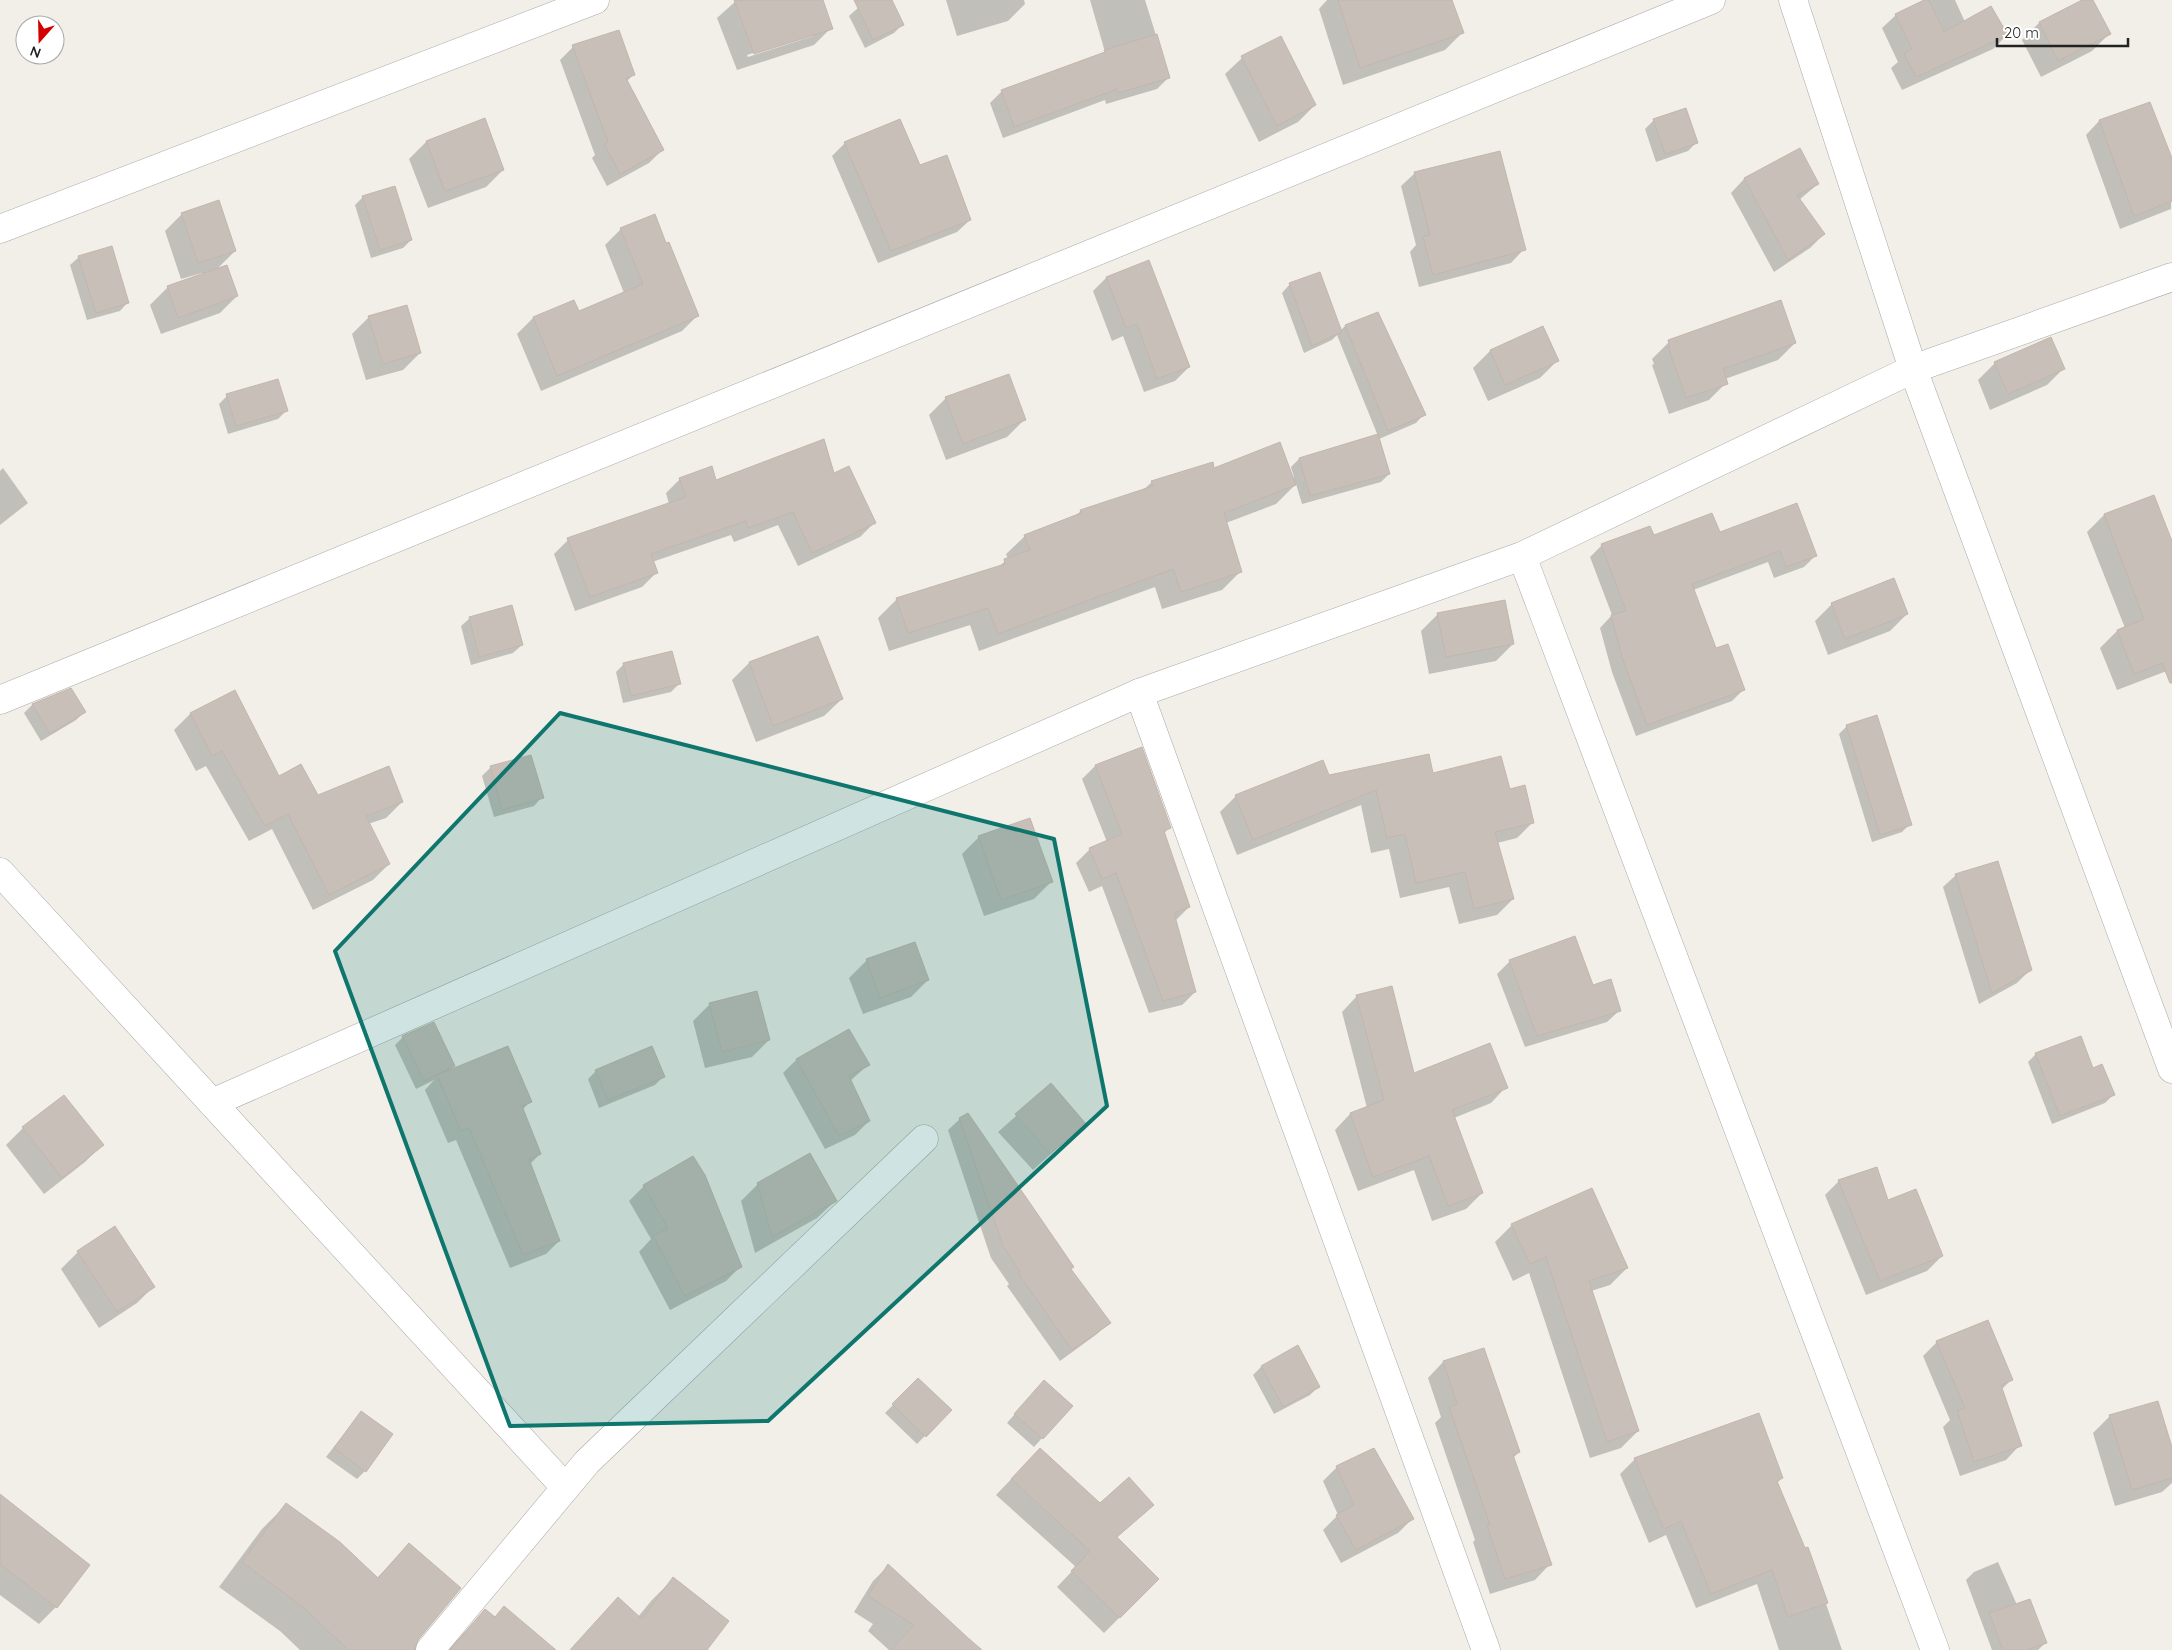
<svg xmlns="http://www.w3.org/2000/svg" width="2172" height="1650" viewBox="0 0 2172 1650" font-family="Quicksand,sans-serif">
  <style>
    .shadow { fill: #0003; fill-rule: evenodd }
    .building { fill: #c7bfb8; stroke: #c4b6ab }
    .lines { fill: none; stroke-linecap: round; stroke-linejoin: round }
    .minor-casing { stroke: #a9a9a9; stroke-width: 29 }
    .minor { stroke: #fff; stroke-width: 28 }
    .marked { fill: #0f766e; fill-opacity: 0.2; stroke: #0f766e; stroke-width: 4; stroke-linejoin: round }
  </style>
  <rect width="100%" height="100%" fill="#f2efe9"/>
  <g class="shadow">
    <path d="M 737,0 L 822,0 L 831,28 L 814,45 L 737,70 L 717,18 ZM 813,34 L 813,36 L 748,57 L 747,55 Z"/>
    <polygon points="873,0 890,0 902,25 894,33 865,48 849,16 858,8"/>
    <polygon points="946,0 1024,0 1025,4 1008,21 957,36"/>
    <polygon points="1090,0 1145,0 1169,77 1157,89 1106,104 1105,100 1003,138 990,103 1002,91 1105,52"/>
    <polygon points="1327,0 1451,0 1462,33 1445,50 1343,85 1319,9"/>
    <polygon points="1927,0 1955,0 1965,22 2007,35 1993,49 1902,90 1891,68 1898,62 1882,28 1896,15"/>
    <polygon points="2085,0 2092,0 2109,34 2092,51 2041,77 2022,40 2039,23"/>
    <polygon points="573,47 633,75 627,81 662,150 649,163 607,186 592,158 595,155 560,60"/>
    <polygon points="1242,58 1315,105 1298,122 1259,142 1225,74"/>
    <polygon points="1654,120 1696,143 1688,151 1656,162 1645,129"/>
    <polygon points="2099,121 2172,161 2171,209 2120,229 2086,135"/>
    <polygon points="426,142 503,170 486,187 428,208 409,159"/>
    <polygon points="845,143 919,166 970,220 957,232 878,263 832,156"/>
    <polygon points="1789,155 1818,184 1799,200 1824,234 1810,248 1774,272 1731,193 1744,179"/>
    <polygon points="1415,173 1524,249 1511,263 1419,287 1410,252 1416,245 1401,186"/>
    <polygon points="363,197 411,240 403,248 371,258 355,205"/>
    <polygon points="182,214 235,251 215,271 237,296 220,313 161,334 150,305 167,288 202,275 202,273 181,279 165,231"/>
    <polygon points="621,229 698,315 682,331 541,391 517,334 533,318 573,302 578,313 624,293 605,245"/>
    <polygon points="79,257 128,302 120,311 87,320 70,265"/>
    <polygon points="1106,278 1189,367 1175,381 1144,392 1123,336 1112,341 1093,291"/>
    <polygon points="1290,284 1340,331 1345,326 1377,314 1424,414 1416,423 1379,439 1389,474 1381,482 1302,504 1296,484 1276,504 1226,523 1241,571 1222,590 1162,609 1155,587 979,651 970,625 889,651 878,618 897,599 997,568 1008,559 1006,554 1025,536 1074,517 1081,511 1143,490 1152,482 1214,469 1292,478 1294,477 1291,467 1299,459 1378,436 1337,335 1332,340 1304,353 1282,293"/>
    <polygon points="369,317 420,353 403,370 366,380 352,334"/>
    <polygon points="1542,328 1557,361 1540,378 1488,401 1473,368 1490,351"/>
    <polygon points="1669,342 1795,343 1778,360 1725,379 1726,383 1709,400 1669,414 1652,365 1654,364 1652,359"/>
    <polygon points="1995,363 2064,368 2047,385 1990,410 1978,380"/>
    <polygon points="227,396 287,410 278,419 228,434 219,404"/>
    <polygon points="946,398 1024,420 1007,437 946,460 929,415"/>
    <polygon points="3,468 28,503 0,525 0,471"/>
    <polygon points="833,475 874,523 860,537 798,566 778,525 734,542 731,535 652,562 656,573 642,587 575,611 554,554 568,540 669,504 666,493 680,479 716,481"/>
    <polygon points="2153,496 2172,544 2172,669 2117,690 2100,648 2117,631 2125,628 2087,532 2104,515"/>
    <polygon points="1719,534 1816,555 1804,567 1774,578 1768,562 1693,590 1715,650 1743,690 1732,701 1636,736 1612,672 1600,628 1612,615 1590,557 1602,545"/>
    <polygon points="1832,604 1907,614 1890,631 1828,655 1815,621"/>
    <polygon points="1438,614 1513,644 1496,661 1429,674 1421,631"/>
    <polygon points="470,618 522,645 513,653 471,665 461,626"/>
    <polygon points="817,637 842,699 824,716 756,742 732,680 749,663"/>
    <polygon points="624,664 679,684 671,692 623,703 616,672"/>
    <polygon points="70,690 84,712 76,720 41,741 24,713 32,705"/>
    <polygon points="234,692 279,778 317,797 402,802 386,818 368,824 389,864 373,880 313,910 272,829 249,841 206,766 196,771 174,730 190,714"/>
    <polygon points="1847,726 1910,824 1902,832 1872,842 1839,734"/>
    <polygon points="1141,748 1170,827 1163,834 1189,907 1176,920 1195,992 1182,1005 1149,1013 1102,886 1089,892 1076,863 1090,849 1107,842 1082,779 1095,766"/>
    <polygon points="530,756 542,797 534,806 494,817 482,776 490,768"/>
    <polygon points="1432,775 1533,822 1517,838 1497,843 1513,899 1497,915 1459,924 1449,887 1400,898 1389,849 1371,853 1361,805 1237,855 1220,812 1236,796 1328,777"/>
    <polygon points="979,837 1051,882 1034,899 984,916 962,854"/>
    <polygon points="1956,875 2030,970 2017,983 1979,1004 1943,887"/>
    <polygon points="1574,937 1592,987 1620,1010 1607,1022 1525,1047 1497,974 1510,961"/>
    <polygon points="914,944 928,980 911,997 863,1014 849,978 866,961"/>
    <polygon points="1357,996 1413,1075 1506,1087 1491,1103 1454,1118 1482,1193 1466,1209 1432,1221 1414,1170 1358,1191 1335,1130 1350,1114 1367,1108 1342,1012"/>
    <polygon points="710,1004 769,1040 752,1057 705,1068 693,1021"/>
    <polygon points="403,1037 454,1066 447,1072 530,1102 522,1110 540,1154 530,1164 559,1241 546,1254 510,1268 456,1140 448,1143 425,1090 434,1080 416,1089 395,1045"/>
    <polygon points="2036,1054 2092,1069 2113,1095 2105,1103 2052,1124 2028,1062"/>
    <polygon points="796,1060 868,1065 850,1081 869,1121 855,1135 825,1149 783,1073"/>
    <polygon points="596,1071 663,1077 655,1085 599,1108 588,1079"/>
    <polygon points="1051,1085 1084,1124 1033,1170 998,1132"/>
    <polygon points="64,1096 102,1145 85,1162 44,1194 6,1145 23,1128"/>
    <polygon points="960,1119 1109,1322 1097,1334 1060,1361 1007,1286 1009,1284 991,1258 948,1130"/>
    <polygon points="1839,1181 1887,1202 1942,1256 1927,1271 1866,1295 1825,1195"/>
    <polygon points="758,1184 834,1202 817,1218 755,1253 741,1201"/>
    <polygon points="644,1186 741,1266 726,1281 670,1310 639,1252 651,1239 629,1201"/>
    <polygon points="1512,1225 1627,1268 1610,1285 1591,1291 1638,1431 1621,1448 1590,1458 1529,1273 1513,1281 1495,1242"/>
    <polygon points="115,1227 154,1286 137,1303 99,1328 61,1269 78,1252"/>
    <polygon points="1937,1342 2011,1380 2001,1390 2020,1445 2006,1460 1960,1476 1943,1427 1950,1420 1923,1356"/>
    <polygon points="1443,1362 1519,1452 1513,1458 1550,1564 1535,1580 1490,1594 1473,1542 1475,1540 1435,1423 1441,1417 1428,1378"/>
    <polygon points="1261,1367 1318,1387 1310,1395 1274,1414 1253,1375"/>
    <polygon points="918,1380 950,1410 917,1444 885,1413"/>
    <polygon points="1036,1390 1071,1406 1034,1447 1007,1423"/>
    <polygon points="361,1412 365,1471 357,1479 326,1457"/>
    <polygon points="2110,1416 2172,1452 2172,1483 2162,1492 2115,1506 2093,1433"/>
    <polygon points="1040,1449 1100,1505 1152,1505 1116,1538 1158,1579 1104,1633 1057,1587 1076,1567 996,1495"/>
    <polygon points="1635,1459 1782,1478 1777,1483 1805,1549 1807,1549 1842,1650 1779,1650 1757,1584 1696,1608 1666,1535 1649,1543 1620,1474"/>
    <polygon points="1337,1467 1412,1519 1398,1533 1341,1563 1323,1530 1338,1515 1323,1481"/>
    <polygon points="286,1505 376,1579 409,1545 417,1640 414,1650 300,1650 280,1631 219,1587 262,1529"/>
    <polygon points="0,1519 56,1607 39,1624 0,1595"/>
    <polygon points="1998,1562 2017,1605 2045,1643 2038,1650 1992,1650 1966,1580 1974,1572"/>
    <polygon points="888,1566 968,1650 889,1650 868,1631 873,1624 854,1612 873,1581"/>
    <polygon points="673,1579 706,1650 570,1650 618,1599 638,1617 651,1601"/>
    <polygon points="485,1610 494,1618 547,1650 448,1650"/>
  </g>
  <g class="building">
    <polygon points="734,0 823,0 833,29 754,54"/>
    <polygon points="854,0 892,0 904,25 873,40"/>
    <polygon points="1338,0 1452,0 1464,33 1360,68"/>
    <polygon points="1924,0 1929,0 1944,32 1991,6 2008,35 1916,77 1904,54 1912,49 1895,14"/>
    <polygon points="2082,0 2093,0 2111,34 2058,61 2039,22"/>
    <polygon points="619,30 635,75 626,78 664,150 620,174 604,144 608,142 572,45"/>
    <polygon points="1157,34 1170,78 1118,93 1117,89 1014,127 1001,90 1105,52 1104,50"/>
    <polygon points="1281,36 1316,105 1277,126 1241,56"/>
    <polygon points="2150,102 2172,158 2172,201 2134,216 2099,120"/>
    <polygon points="1686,108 1698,143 1665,154 1653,119"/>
    <polygon points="485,118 504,170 445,191 426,141"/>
    <polygon points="900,119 920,165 947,155 971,220 891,251 844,142"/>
    <polygon points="1800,148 1819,184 1797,195 1825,234 1788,260 1744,178"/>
    <polygon points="1500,151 1526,250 1433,275 1423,237 1430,235 1414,172"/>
    <polygon points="395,186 412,240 380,250 362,196"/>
    <polygon points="219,200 236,251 198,263 181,213"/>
    <polygon points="655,214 666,243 669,242 699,316 557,376 533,317 574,300 579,311 643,284 620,228"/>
    <polygon points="112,246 129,303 96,313 78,256"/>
    <polygon points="1149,260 1190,367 1157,379 1137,324 1126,328 1106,277"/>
    <polygon points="227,265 238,296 178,318 167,286"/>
    <polygon points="1320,272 1342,332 1312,346 1289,283"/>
    <polygon points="1781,300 1796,343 1723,369 1728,384 1686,398 1668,347 1670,347 1668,340"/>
    <polygon points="407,305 421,353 383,364 368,316"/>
    <polygon points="1378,312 1426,415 1388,431 1345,325"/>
    <polygon points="1543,326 1559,361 1505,385 1490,350"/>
    <polygon points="2051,337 2065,369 2008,394 1994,362"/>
    <polygon points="1009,374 1026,420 963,444 945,397"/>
    <polygon points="278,379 288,411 236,426 226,394"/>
    <polygon points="1378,434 1390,474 1310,496 1299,458"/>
    <polygon points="824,439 834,473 849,466 876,523 812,553 793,512 748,528 746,521 651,554 658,573 590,597 567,538 686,497 679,478 712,466 716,480"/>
    <polygon points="1280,442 1296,485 1224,513 1242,572 1181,592 1173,569 998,634 988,608 908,633 896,598 1005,564 1004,559 1030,550 1024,535 1081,513 1080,510 1153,486 1151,481 1213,462 1214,468"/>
    <polygon points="2154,495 2172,541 2172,683 2170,683 2162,663 2134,674 2117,630 2144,619 2104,514"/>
    <polygon points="1797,503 1817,556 1786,567 1780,551 1692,584 1716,648 1728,644 1745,690 1647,725 1622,657 1611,615 1626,611 1601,544 1650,526 1654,535 1712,513 1720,532"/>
    <polygon points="1894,578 1908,614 1845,639 1831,603"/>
    <polygon points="1505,600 1514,644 1446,657 1437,613"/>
    <polygon points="512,605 523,645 479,657 469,617"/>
    <polygon points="818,636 843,699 773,726 749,662"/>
    <polygon points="672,651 681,684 631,696 623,663"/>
    <polygon points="71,688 86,712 50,734 32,704"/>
    <polygon points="235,690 279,776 301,764 318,795 389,766 403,802 366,816 390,864 329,895 288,814 265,826 222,751 212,756 190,713"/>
    <polygon points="1877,715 1912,825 1880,835 1846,725"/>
    <polygon points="1142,747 1171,828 1164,831 1190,907 1174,913 1196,992 1163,1001 1116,873 1102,879 1089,848 1122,834 1095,765"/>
    <polygon points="1429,754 1433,773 1501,756 1510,789 1525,785 1534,823 1495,832 1514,899 1474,909 1465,872 1416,883 1405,834 1387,838 1376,790 1253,840 1235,795 1323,760 1329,775"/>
    <polygon points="531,755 544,798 502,810 490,766"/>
    <polygon points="1030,818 1053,882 1001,900 978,836"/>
    <polygon points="1998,861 2032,970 1992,993 1955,874"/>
    <polygon points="1575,936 1593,985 1611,979 1621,1011 1537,1036 1509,960"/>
    <polygon points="915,942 929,980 880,998 866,959"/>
    <polygon points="1392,986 1414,1073 1490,1043 1508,1088 1452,1110 1483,1193 1448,1206 1429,1156 1373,1177 1350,1113 1384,1100 1356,995"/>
    <polygon points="757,991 770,1040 722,1052 709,1003"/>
    <polygon points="434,1022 455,1066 424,1081 402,1036"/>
    <polygon points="849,1029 870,1065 849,1076 870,1121 839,1136 796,1059"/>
    <polygon points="2081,1036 2093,1068 2102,1064 2115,1095 2060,1116 2035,1053"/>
    <polygon points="508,1046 532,1102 522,1106 541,1154 529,1159 560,1241 523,1255 469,1128 461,1131 437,1075"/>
    <polygon points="652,1046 665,1077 608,1100 595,1070"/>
    <polygon points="1051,1083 1086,1124 1050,1154 1015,1114"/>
    <polygon points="64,1095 104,1145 62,1178 22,1127"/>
    <polygon points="968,1113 1074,1267 1071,1269 1111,1323 1072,1350 1018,1273 1020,1272 1003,1246 959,1118"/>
    <polygon points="810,1153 837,1201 772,1237 757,1183"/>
    <polygon points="693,1156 705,1175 742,1267 685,1296 653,1236 668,1228 643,1185"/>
    <polygon points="1877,1167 1888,1200 1916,1189 1943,1256 1880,1281 1838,1180"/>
    <polygon points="1592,1188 1628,1268 1589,1281 1639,1431 1607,1442 1546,1257 1530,1264 1511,1224"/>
    <polygon points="115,1226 155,1287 117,1312 77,1251"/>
    <polygon points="1988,1320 2013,1380 2001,1385 2022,1446 1974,1462 1957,1411 1965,1408 1936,1341"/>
    <polygon points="1298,1345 1320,1387 1283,1407 1261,1366"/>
    <polygon points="1484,1348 1520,1452 1513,1455 1552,1565 1505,1579 1487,1526 1490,1525 1449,1407 1457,1404 1443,1361"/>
    <polygon points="918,1378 952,1410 926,1437 892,1404"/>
    <polygon points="1044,1380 1073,1406 1043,1439 1014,1414"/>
    <polygon points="2158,1401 2172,1447 2172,1478 2132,1490 2109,1415"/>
    <polygon points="361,1411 393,1434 366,1472 334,1448"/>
    <polygon points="1759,1413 1783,1478 1777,1481 1805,1548 1808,1547 1828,1603 1788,1617 1772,1570 1711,1594 1681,1521 1664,1529 1634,1458"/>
    <polygon points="1040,1448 1100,1503 1129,1477 1154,1505 1117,1537 1159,1579 1120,1618 1071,1571 1090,1551 1011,1479"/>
    <polygon points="1374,1448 1414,1519 1356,1550 1336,1515 1354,1505 1336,1466"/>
    <polygon points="0,1494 90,1565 57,1608 0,1564"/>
    <polygon points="286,1503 340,1542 378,1578 409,1543 461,1588 418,1640 415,1650 348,1650 304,1608 242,1562"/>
    <polygon points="888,1564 967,1637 982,1650 891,1650 914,1625 868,1596"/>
    <polygon points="673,1577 729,1621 707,1650 570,1650 618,1597 642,1619"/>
    <polygon points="2030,1599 2047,1643 2027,1650 2003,1650 1989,1613"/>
    <polygon points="504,1606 556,1650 450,1650 485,1609 495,1617"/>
  </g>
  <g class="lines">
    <g class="minor-casing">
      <g id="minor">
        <polyline points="1793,0 1913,369 2172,1069"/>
        <polyline points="0,229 595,0"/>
        <polyline points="1522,556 1935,1650"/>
        <polyline points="1139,693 1486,1650"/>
        <polyline points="0,700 1711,0"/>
        <polyline points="0,872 565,1487"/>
        <polyline points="212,1103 1139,693 1522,556 1913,369 2172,277"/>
        <polyline points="430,1650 587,1462 924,1139"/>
      </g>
    </g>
    <use href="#minor" class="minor"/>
  </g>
  <path class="marked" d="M 560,713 L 1054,839 L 1107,1106 L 768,1421 L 510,1426 L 335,951 Z"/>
  <g transform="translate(40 40) rotate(200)"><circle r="24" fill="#ffffff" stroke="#a7a7a7"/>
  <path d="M0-4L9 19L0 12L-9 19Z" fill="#d40000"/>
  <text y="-8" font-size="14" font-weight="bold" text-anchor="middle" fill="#222222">N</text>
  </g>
  <path d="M1997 38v8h131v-8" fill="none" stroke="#222222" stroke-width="2.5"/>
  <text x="2004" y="38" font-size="15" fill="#222222" stroke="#ffffff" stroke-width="4" paint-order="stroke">20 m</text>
</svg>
